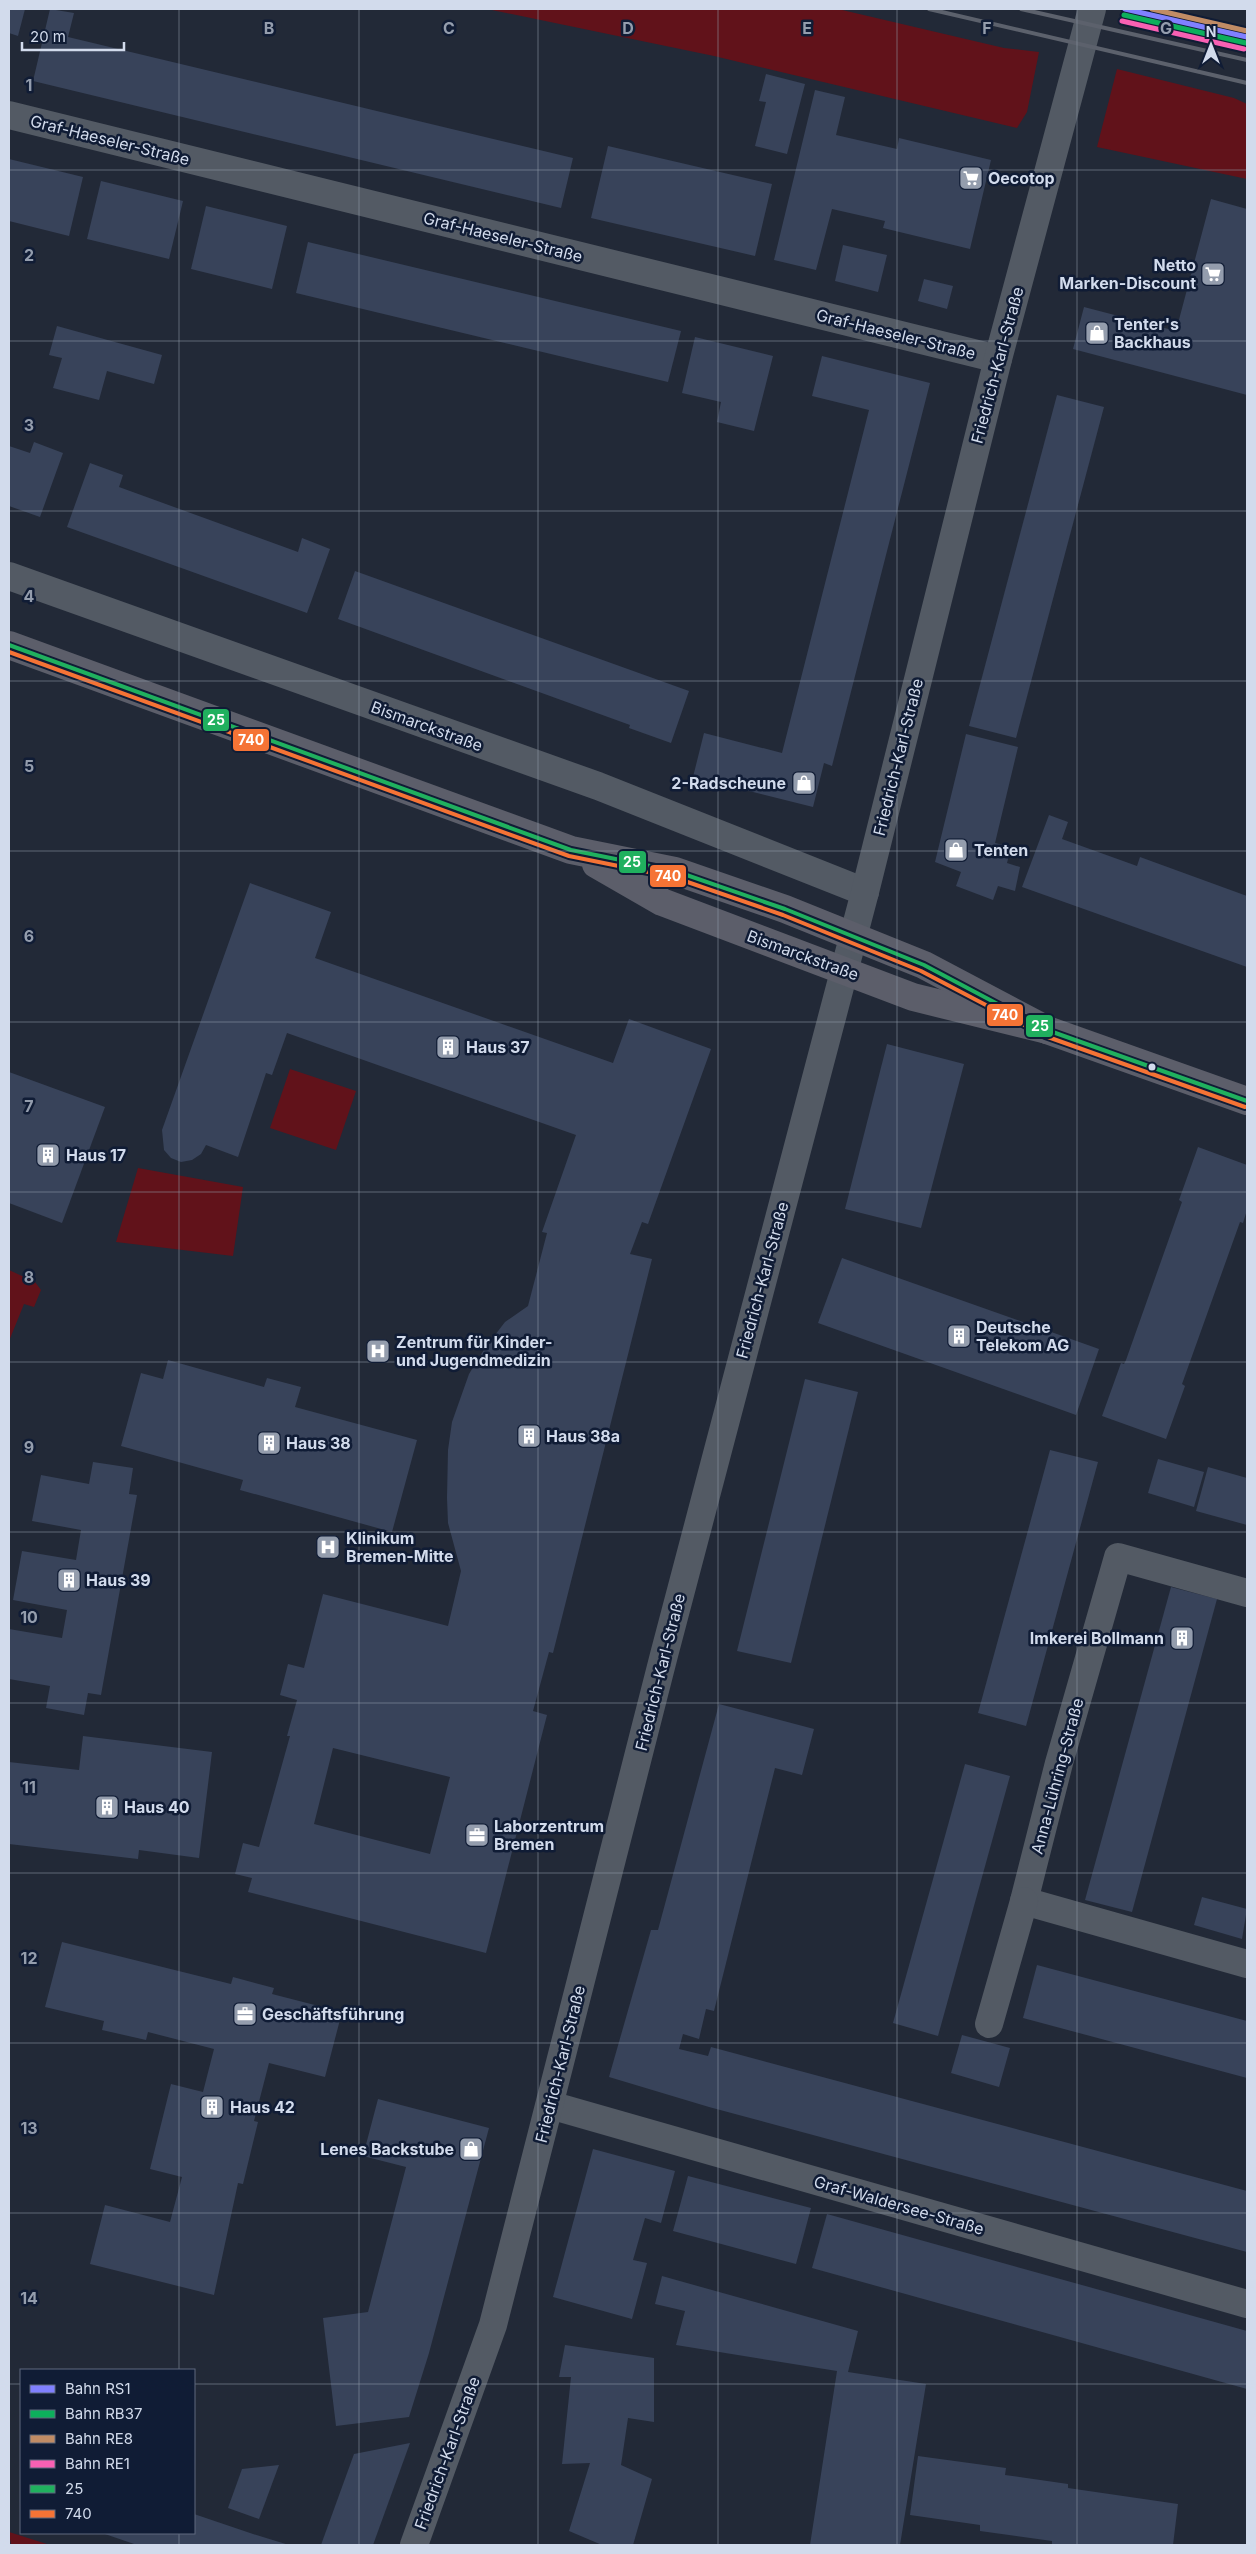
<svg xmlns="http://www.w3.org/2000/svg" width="1256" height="2554" viewBox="0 0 1256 2554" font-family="Inter,sans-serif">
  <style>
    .green { fill: #61121a }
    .building { fill: #38435a; fill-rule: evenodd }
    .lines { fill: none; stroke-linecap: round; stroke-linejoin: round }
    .street { stroke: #535a64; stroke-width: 28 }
    .primary { stroke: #5c5e6a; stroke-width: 28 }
    .rail { stroke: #5c616c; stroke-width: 4 }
    .bus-1-casing { stroke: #101c35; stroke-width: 8 }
    .bus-2-casing { stroke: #101c35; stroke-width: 8 }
    .bus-1 { stroke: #20b05e; stroke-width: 4 }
    .bus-2 { stroke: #f57335; stroke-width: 4 }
    .rail-1-casing { stroke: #101c35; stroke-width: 9 }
    .rail-2-casing { stroke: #101c35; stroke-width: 9 }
    .rail-3-casing { stroke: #101c35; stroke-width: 9 }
    .rail-4-casing { stroke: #101c35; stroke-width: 9 }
    .rail-1 { stroke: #8080ff; stroke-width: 5 }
    .rail-2 { stroke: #0daf5c; stroke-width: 5 }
    .rail-3 { stroke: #c18c65; stroke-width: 5 }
    .rail-4 { stroke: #f860b3; stroke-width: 5 }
    .grid { fill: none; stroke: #949dad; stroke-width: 1; stroke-opacity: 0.55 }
    .bus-dot { fill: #d2dbec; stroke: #101c35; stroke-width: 2 }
    .labels { text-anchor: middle; stroke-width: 5; stroke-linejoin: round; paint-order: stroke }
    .street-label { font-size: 16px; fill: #d2dbec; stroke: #101c35 }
    .poi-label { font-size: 16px; font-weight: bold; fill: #d2dbec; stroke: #101c35; text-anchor: start }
    .grid-label { font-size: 16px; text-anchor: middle; font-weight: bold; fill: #949dad; stroke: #101c35; stroke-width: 5; stroke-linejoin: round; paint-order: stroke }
    .line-badge { stroke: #101c35; stroke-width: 2 }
    .badge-label { font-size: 14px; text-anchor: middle; font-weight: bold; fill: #fff }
  </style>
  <rect width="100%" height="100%" fill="#222937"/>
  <g class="green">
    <polygon points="487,9 838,9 1004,48 1039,52 1027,112 1017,128 714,56"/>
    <polygon points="1117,69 1234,98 1247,104 1247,179 1097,147"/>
    <polygon points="290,1069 356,1091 336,1150 270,1128"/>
    <polygon points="138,1168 243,1187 233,1256 116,1242"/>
    <polygon points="9,1270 35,1282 41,1290 34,1307 24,1304 9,1341"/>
    <polygon points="9,2532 50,2545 11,2545"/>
  </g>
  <g class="building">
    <polygon points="9,9 25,9 18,36 9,33"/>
    <polygon points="50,9 74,13 68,37 573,158 561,208 33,81"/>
    <polygon points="766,74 805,84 787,154 755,146 766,102 759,101"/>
    <polygon points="815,90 845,97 836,135 897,149 899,138 991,160 970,249 883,228 885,221 832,209 816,270 774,260"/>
    <polygon points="608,146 772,184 755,256 591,218"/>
    <polygon points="9,159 83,177 69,236 9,221"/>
    <polygon points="101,181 183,201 169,259 87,239"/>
    <polygon points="1211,199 1247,209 1247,395 1073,349 1084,307 1176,331"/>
    <polygon points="206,206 287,226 272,289 191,269"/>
    <polygon points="308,242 681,331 668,382 296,293"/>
    <polygon points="843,245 887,255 878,292 835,281"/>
    <polygon points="924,279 953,286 947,309 918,301"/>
    <polygon points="57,326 162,355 154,384 107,371 99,400 53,388 62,358 49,355"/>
    <polygon points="695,337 773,356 754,431 717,422 721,402 682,393"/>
    <polygon points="822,356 930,383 832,766 824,763 813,807 693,777 704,733 782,753 869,410 812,396"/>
    <polygon points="1057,395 1104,407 1016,738 969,726"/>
    <polygon points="34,442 63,453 40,517 9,506 9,446 30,453"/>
    <polygon points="90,463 123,475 119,487 298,552 302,538 330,549 307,613 67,527"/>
    <polygon points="355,571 689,691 671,743 629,728 630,725 338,619"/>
    <polygon points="966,734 1018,747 995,843 1011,847 1007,863 1020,867 1015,891 998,886 993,900 956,886 961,872 935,862"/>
    <polygon points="1049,815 1068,822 1062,839 1137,866 1140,857 1247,896 1247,967 1022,887"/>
    <path d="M 250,883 L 331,912 L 315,958 L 613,1063 L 629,1019 L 711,1049 L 653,1210 L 648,1224 L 642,1222 L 630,1254 L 652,1259 L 553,1653 L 549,1652 L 533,1711 L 547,1715 L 486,1953 L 248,1892 L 252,1878 L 235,1874 L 243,1843 L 259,1847 L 290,1736 L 287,1736 L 297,1700 L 280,1695 L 288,1664 L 304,1668 L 323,1594 L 448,1626 L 461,1571 L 448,1523 L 447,1498 L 448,1450 L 452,1422 L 469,1374 L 485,1348 L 505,1322 L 528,1306 L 547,1233 L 542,1232 L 576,1135 L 287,1033 L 272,1075 L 266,1073 L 238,1157 L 206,1145 L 201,1154 L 192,1160 L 181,1162 L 171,1158 L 164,1150 L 162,1130 ZM 333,1748 L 450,1777 L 430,1854 L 314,1824 Z"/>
    <polygon points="887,1044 964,1064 921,1228 845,1209"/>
    <polygon points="9,1072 105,1107 62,1223 9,1203"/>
    <polygon points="1198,1147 1247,1165 1247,1210 1243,1223 1240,1222 1182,1384 1185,1386 1166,1439 1102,1416 1121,1363 1124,1364 1126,1360 1182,1202 1179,1200"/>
    <polygon points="842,1258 1099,1349 1076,1415 818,1323"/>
    <polygon points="168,1360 264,1387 267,1378 301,1387 295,1407 417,1440 392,1532 240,1490 243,1480 121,1446 141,1373 163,1379"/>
    <polygon points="805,1379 858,1392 791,1663 737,1651"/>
    <polygon points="1050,1450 1098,1462 1026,1726 978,1713"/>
    <polygon points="1158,1459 1204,1472 1194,1507 1148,1493"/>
    <polygon points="93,1462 133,1468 129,1494 137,1495 101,1695 88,1693 84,1715 46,1708 50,1686 9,1679 9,1629 62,1638 67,1610 13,1600 22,1551 76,1560 81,1530 32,1521 41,1475 89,1484"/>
    <polygon points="1208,1467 1247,1478 1247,1525 1196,1511"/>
    <polygon points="1171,1587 1217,1599 1132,1912 1085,1900"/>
    <polygon points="719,1704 814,1729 802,1775 775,1768 714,2011 706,2009 699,2039 683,2034 679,2049 708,2056 711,2047 1247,2191 1247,2252 709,2107 609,2077 651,1930 658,1930"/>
    <polygon points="83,1736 212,1752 199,1858 139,1850 138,1859 9,1844 9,1762 79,1770"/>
    <polygon points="965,1764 1010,1776 938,2036 893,2023"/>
    <polygon points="1202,1897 1247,1909 1242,1939 1194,1925"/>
    <polygon points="62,1942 231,1984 233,1977 274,1988 272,1994 342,2012 325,2077 269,2063 254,2121 258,2122 243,2184 238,2183 214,2295 90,2264 105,2205 170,2222 182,2177 150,2169 171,2084 203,2092 214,2049 148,2032 146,2040 102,2030 104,2021 45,2007"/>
    <polygon points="1037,1965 1247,2021 1247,2078 1023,2018"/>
    <polygon points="962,2035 1010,2048 999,2087 951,2073"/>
    <polygon points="378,2099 489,2128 429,2353 409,2417 336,2426 323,2318 368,2312 406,2167 363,2156"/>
    <polygon points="593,2149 675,2171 661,2223 645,2218 633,2260 647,2263 632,2319 553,2297"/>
    <polygon points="688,2176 811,2208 796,2264 673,2231"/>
    <polygon points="827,2214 1247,2331 1247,2389 812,2268"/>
    <polygon points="662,2276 858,2331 848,2372 926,2384 900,2545 810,2545 837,2371 676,2345 685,2311 655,2304"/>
    <polygon points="565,2345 654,2358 654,2422 628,2418 621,2465 652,2479 633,2545 602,2545 569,2531 590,2463 562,2464 571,2377 559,2377"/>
    <polygon points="410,2443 373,2545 321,2545 354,2454"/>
    <polygon points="918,2456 1006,2468 1005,2475 1068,2484 1068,2488 1178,2504 1173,2545 1052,2545 1052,2541 980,2531 980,2525 910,2515"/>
    <polygon points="279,2465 259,2519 228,2508 242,2469"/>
    <polygon points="194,2514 253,2534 289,2545 137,2545 102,2533 194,2533"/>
  </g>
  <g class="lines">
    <g class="street">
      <polyline points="9,115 998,359"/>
      <polyline points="9,576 598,786 865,892"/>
      <polyline points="1247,1593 1118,1557 1059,1763 1024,1901 1247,1964"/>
      <polyline points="989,2024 1024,1901"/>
      <polyline points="550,2105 1247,2304"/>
      <polyline points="414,2545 493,2325 664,1655 865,892 998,359 1092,9"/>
    </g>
    <g class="primary">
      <polyline points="9,645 571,850 675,871 785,909 924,965 1047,1030"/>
      <polyline points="596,864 662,902 913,997 1047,1030 1247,1101"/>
    </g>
    <g class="rail">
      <polyline points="929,9 1247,83"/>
      <polyline points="1021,9 1247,60"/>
    </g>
    <g class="bus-1-casing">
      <polyline id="bus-1" points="9,645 571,850 675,871 785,909 924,965 1047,1030 1247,1101"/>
    </g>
    <g class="bus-2-casing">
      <polyline id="bus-2" points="9,652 569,856 673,877 783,915 921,971 1045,1036 1245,1107"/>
    </g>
    <use href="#bus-1" class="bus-1"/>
    <use href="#bus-2" class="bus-2"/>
    <g class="rail-1-casing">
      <polyline id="rail-1" points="1125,9 1247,37"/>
    </g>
    <g class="rail-2-casing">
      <polyline id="rail-2" points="1124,15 1246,43"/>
    </g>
    <g class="rail-3-casing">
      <polyline id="rail-3" points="1152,9 1247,31"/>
    </g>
    <g class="rail-4-casing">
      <polyline id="rail-4" points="1122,21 1244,49"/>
    </g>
    <use href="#rail-1" class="rail-1"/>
    <use href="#rail-2" class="rail-2"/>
    <use href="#rail-3" class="rail-3"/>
    <use href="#rail-4" class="rail-4"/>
  </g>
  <path class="grid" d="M 179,9 L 179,2370M 359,9 L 359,2545M 538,9 L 538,2545M 718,9 L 718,2545M 897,9 L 897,2545M 1077,9 L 1077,2545M 9,170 L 1247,170M 9,341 L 1247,341M 9,511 L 1247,511M 9,681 L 1247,681M 9,851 L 1247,851M 9,1022 L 1247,1022M 9,1192 L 1247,1192M 9,1362 L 1247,1362M 9,1532 L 1247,1532M 9,1703 L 1247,1703M 9,1873 L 1247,1873M 9,2043 L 1247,2043M 9,2213 L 1247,2213M 9,2384 L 21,2384M 194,2384 L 1247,2384M 179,2533 L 179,2545"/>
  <defs>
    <g id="supermarket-square" transform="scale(1.25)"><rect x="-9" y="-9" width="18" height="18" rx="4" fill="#949dad" stroke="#101c35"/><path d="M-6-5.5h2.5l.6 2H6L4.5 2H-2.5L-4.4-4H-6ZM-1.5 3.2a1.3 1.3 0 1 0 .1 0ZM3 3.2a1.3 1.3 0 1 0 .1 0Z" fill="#fff"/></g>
    <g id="shop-square" transform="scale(1.25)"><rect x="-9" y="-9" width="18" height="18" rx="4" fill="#949dad" stroke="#101c35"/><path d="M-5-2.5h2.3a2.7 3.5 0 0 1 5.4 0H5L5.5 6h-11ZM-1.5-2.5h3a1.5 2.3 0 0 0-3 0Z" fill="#fff"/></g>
    <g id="building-square" transform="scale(1.25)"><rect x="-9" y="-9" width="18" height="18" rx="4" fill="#949dad" stroke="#101c35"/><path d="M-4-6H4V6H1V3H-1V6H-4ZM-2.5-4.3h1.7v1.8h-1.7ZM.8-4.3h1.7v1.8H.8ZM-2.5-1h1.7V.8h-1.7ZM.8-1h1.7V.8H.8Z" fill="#fff"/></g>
    <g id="hospital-square" transform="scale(1.25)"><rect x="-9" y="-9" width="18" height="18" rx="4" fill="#949dad" stroke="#101c35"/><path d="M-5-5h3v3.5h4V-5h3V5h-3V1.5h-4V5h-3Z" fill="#fff"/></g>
    <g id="office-square" transform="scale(1.25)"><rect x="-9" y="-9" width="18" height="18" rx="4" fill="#949dad" stroke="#101c35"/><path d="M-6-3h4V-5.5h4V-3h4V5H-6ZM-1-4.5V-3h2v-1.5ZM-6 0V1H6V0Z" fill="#fff"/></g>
  </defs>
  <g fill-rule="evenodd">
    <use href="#supermarket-square" x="971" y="178"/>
    <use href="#supermarket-square" x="1213" y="274"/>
    <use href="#shop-square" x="1097" y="333"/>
    <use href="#shop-square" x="804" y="783"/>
    <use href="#shop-square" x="956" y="850"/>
    <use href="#building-square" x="448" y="1047"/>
    <use href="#building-square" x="48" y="1155"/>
    <use href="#building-square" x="959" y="1336"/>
    <use href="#hospital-square" x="378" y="1351"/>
    <use href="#building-square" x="529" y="1436"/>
    <use href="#building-square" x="269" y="1443"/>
    <use href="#hospital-square" x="328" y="1547"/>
    <use href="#building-square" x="69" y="1580"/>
    <use href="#building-square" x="1182" y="1638"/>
    <use href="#building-square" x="107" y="1807"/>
    <use href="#office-square" x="477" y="1835"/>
    <use href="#office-square" x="245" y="2014"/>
    <use href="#building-square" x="212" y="2107"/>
    <use href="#shop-square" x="471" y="2149"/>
  </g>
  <circle class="bus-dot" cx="1152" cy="1067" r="4.5"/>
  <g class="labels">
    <g class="street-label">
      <text transform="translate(110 140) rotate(14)" y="6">Graf-Haeseler-Straße</text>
      <text transform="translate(503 237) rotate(14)" y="6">Graf-Haeseler-Straße</text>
      <text transform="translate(896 334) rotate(14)" y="6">Graf-Haeseler-Straße</text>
      <text transform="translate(997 365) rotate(-75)" y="6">Friedrich-Karl-Straße</text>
      <text transform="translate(427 726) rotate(20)" y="6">Bismarckstraße</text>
      <text transform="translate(898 757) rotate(-76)" y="6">Friedrich-Karl-Straße</text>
      <text transform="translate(803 955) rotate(20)" y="6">Bismarckstraße</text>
      <text transform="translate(762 1280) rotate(-75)" y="6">Friedrich-Karl-Straße</text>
      <text transform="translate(660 1672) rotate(-76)" y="6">Friedrich-Karl-Straße</text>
      <text transform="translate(1057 1776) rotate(-75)" y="6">Anna-Lühring-Straße</text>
      <text transform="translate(560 2064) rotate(-76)" y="6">Friedrich-Karl-Straße</text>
      <text transform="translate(899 2205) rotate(16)" y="6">Graf-Waldersee-Straße</text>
      <text transform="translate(447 2453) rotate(-70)" y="6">Friedrich-Karl-Straße</text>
    </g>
    <g class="poi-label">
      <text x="988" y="184">Oecotop</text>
      <text x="1196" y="271" text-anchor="end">Netto<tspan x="1196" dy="18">Marken-Discount</tspan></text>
      <text x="1114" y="330">Tenter's<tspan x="1114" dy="18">Backhaus</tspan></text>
      <text x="786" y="789" text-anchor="end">2-Radscheune</text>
      <text x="974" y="856">Tenten</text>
      <text x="466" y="1053">Haus 37</text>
      <text x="66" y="1161">Haus 17</text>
      <text x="976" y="1333">Deutsche<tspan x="976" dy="18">Telekom AG</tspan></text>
      <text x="396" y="1348">Zentrum für Kinder-<tspan x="396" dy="18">und Jugendmedizin</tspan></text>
      <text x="546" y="1442">Haus 38a</text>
      <text x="286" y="1449">Haus 38</text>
      <text x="346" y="1544">Klinikum<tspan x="346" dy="18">Bremen-Mitte</tspan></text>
      <text x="86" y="1586">Haus 39</text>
      <text x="1164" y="1644" text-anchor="end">Imkerei Bollmann</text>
      <text x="124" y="1813">Haus 40</text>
      <text x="494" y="1832">Laborzentrum<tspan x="494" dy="18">Bremen</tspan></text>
      <text x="262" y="2020">Geschäftsführung</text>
      <text x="230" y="2113">Haus 42</text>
      <text x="454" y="2155" text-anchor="end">Lenes Backstube</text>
    </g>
  </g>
  <g class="grid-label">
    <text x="269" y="34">B</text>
    <text x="449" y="34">C</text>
    <text x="628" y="34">D</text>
    <text x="807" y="34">E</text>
    <text x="987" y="34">F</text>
    <text x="1166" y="34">G</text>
    <text x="29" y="91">1</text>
    <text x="29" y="261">2</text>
    <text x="29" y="431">3</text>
    <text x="29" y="602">4</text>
    <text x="29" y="772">5</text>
    <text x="29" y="942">6</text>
    <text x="29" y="1112">7</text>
    <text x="29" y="1283">8</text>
    <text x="29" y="1453">9</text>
    <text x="29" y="1623">10</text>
    <text x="29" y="1793">11</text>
    <text x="29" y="1964">12</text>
    <text x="29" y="2134">13</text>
    <text x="29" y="2304">14</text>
  </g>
  <g class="line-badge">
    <rect x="202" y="708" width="28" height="24" rx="5" fill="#20b05e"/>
    <rect x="232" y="728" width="38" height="24" rx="5" fill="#f57335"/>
    <rect x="618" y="850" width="29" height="24" rx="5" fill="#20b05e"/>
    <rect x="649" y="864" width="38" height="24" rx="5" fill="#f57335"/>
    <rect x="986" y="1003" width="38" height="24" rx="5" fill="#f57335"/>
    <rect x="1025" y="1014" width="29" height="24" rx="5" fill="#20b05e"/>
  </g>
  <g class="badge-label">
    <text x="216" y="725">25</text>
    <text x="251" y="745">740</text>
    <text x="632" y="867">25</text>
    <text x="668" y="881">740</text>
    <text x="1005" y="1020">740</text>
    <text x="1040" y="1031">25</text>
  </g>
  <rect width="1256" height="2554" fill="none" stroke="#d2dbec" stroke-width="20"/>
  <rect x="20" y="2369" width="175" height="165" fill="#101c35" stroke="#5e687e"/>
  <rect x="30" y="2385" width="25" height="8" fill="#8080ff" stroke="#5e687e"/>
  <text x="65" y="2394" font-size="15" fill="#d2dbec">Bahn RS1</text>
  <rect x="30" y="2410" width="25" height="8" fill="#0daf5c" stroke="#5e687e"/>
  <text x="65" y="2419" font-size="15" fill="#d2dbec">Bahn RB37</text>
  <rect x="30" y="2435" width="25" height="8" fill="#c18c65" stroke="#5e687e"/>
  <text x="65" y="2444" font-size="15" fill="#d2dbec">Bahn RE8</text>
  <rect x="30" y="2460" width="25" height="8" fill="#f860b3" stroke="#5e687e"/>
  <text x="65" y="2469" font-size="15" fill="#d2dbec">Bahn RE1</text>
  <rect x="30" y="2485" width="25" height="8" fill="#20b05e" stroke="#5e687e"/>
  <text x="65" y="2494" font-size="15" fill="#d2dbec">25</text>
  <rect x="30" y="2510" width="25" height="8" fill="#f57335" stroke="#5e687e"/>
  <text x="65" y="2519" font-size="15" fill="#d2dbec">740</text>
  <g transform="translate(1211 45)" stroke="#101c35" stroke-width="4" paint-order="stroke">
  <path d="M0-4L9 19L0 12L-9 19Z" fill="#d2dbec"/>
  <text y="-8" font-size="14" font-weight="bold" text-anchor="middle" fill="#d2dbec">N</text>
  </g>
  <path d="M22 42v8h102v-8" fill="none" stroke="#d2dbec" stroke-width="2.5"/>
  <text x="30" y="42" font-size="15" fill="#d2dbec" stroke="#101c35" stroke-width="4" paint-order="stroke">20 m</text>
</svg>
